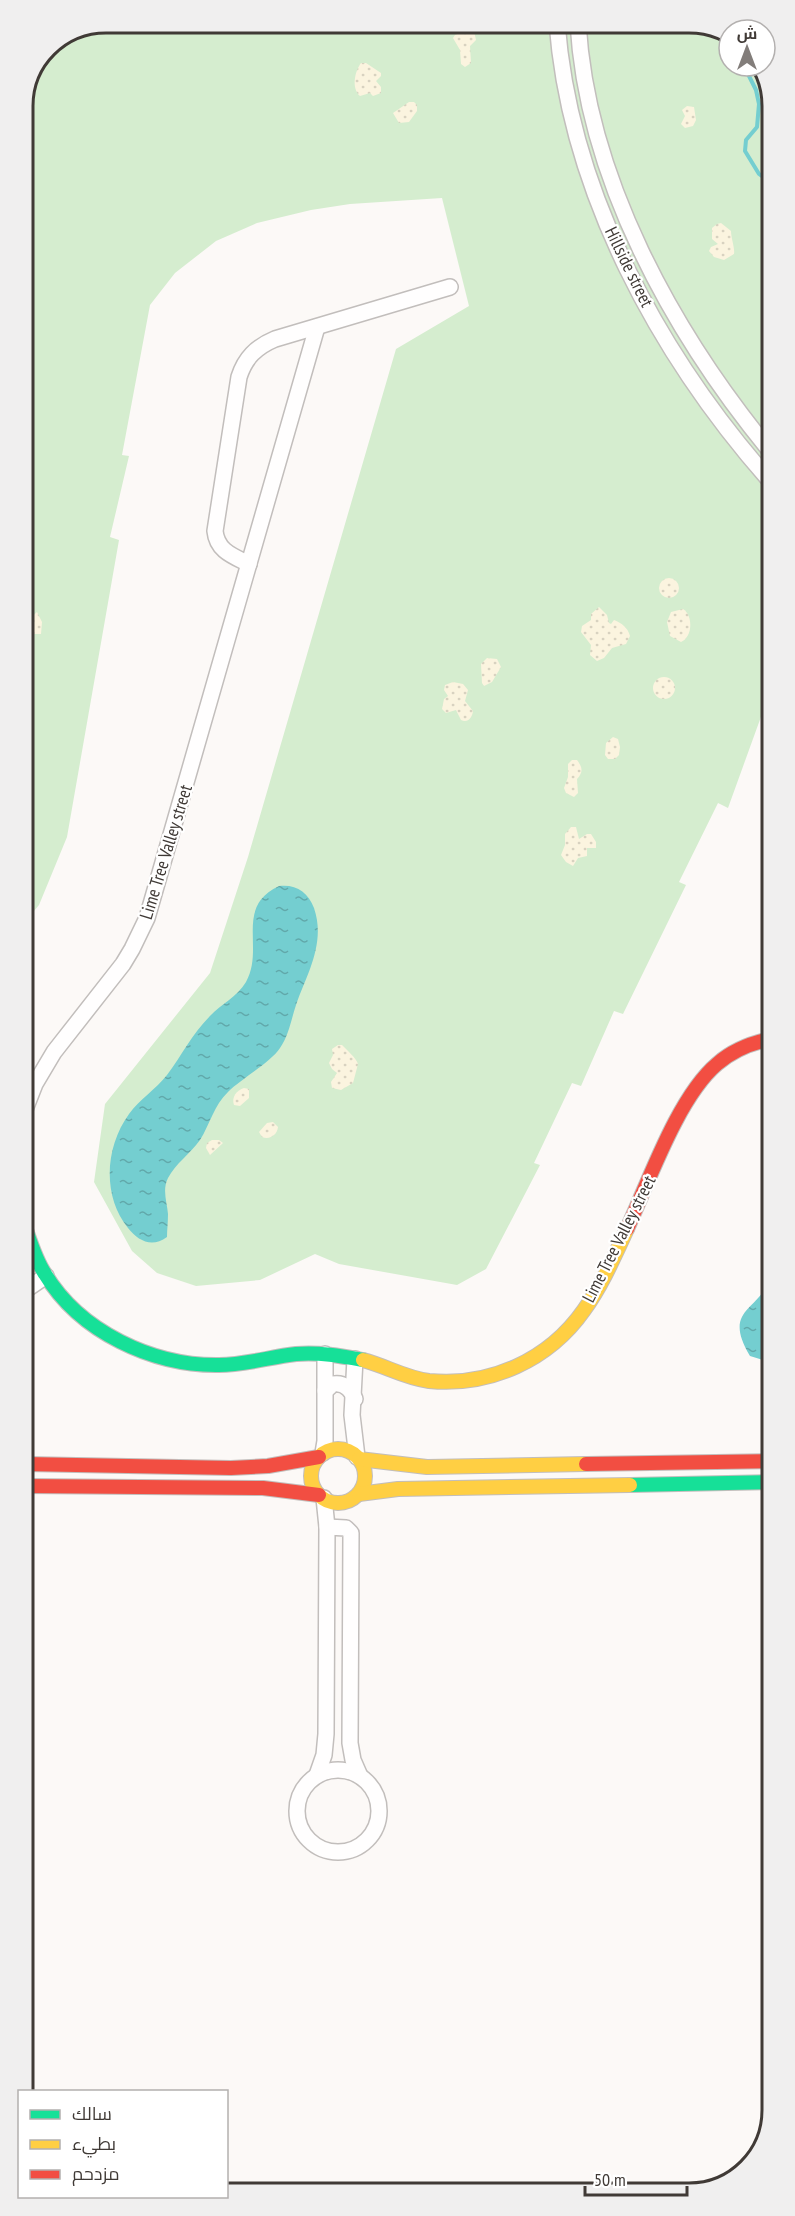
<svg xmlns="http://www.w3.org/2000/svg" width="795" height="2216" viewBox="0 0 795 2216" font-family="'PT Sans Narrow',Cairo,sans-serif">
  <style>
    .green { fill: #d5edcf }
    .sand { fill: url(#sand-dots) }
    .water { fill: url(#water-ripples) }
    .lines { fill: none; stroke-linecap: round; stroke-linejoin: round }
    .stream { stroke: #74ced0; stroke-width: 4 }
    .street-casing { stroke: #c2bebc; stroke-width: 18 }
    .fast-casing { stroke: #c2bebc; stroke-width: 16 }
    .slow-casing { stroke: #c2bebc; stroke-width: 16 }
    .jam-casing { stroke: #c2bebc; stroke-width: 16 }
    .street { stroke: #fffefe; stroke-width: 15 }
    .fast { stroke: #16e098; stroke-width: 14 }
    .slow { stroke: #ffcf43; stroke-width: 14 }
    .jam { stroke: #f24e42; stroke-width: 14 }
    .labels { text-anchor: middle; stroke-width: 4.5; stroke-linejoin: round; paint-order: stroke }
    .street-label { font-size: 18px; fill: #403a36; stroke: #fff }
    .rim { fill: none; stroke: #403a36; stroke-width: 3 }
  </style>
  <defs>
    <pattern id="sand-dots" width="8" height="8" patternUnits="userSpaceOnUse" patternTransform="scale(1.5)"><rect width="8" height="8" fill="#fbf4df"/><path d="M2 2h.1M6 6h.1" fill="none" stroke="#d8d2c0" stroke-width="1.8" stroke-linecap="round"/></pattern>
    <pattern id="water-ripples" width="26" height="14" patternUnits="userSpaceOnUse" patternTransform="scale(1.5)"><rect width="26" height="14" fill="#74ced0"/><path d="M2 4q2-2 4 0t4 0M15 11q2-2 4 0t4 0" fill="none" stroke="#61a8aa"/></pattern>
  </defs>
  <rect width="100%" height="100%" fill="#fcf9f7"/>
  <polygon class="green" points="106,23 695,23 729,36 729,66 758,66 770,84 770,720 762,714 728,808 718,803 679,882 686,885 623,1014 614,1011 581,1086 572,1083 534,1163 540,1165 486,1269 457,1285 339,1264 315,1254 260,1280 196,1286 157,1273 132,1251 94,1182 105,1104 210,973 248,857 396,349 469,306 442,198 350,204 311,210 257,223 216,241 175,273 150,305 122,455 129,456 110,537 119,540 67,837 39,905 24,923 23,101 47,47"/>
  <g class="sand">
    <polygon points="469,29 474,31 476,40 470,46 471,63 465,67 461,64 460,50 453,38 455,35"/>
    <path d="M 361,63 L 366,63 L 381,73 L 381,76 L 376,81 L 381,87 L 381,93 L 373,96 L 370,93 L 360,96 C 351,88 355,71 361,63 Z"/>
    <polygon points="409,102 414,102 417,105 417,111 409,122 399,123 393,113"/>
    <polygon points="687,106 694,107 696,120 693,126 685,128 681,124 685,116 682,110"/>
    <path d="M 721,223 L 731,231 C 731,238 735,248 734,254 L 724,260 L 714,257 L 709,251 L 711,247 L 718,244 L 712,239 L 712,228 L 717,224 Z"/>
    <circle cx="669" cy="588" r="10"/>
    <path d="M 599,607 L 607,615 L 609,623 L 611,624 L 614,620 C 622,623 628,628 630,636 L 626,644 L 612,648 L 604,658 L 597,661 L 590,655 L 591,645 L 581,632 L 582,626 L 591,620 L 591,614 Z"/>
    <path d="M 683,609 C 693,615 693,637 681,642 L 670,636 L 667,622 L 671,612 Z"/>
    <polygon points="37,612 42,622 41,634 28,634 23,638 23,625"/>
    <polygon points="487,658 497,659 501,667 492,682 484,686 482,683 481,664"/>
    <path d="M 23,659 L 30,663 C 36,680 22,680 24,688 C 25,692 28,694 29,698 L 23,701 Z"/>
    <circle cx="664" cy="688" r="11"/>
    <path d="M 453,682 L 463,684 L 468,690 L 465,701 L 473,711 C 472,718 468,723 461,720 L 456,710 L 446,713 L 442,709 L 444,699 L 448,696 L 444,690 L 445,685 Z"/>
    <polygon points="613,737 618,739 620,747 619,755 615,759 608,759 605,755 606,743"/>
    <path d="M 572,760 L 577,760 C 583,768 583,772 577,779 L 578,793 L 574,797 L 566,793 L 564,788 L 568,777 L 568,764 Z"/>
    <polygon points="571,827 576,827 579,839 587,834 591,834 596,842 596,848 587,848 587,856 578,858 573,866 566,862 561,855 565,845 565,834"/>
    <path d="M 338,1045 L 342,1045 C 346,1049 357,1059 358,1064 L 353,1083 L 341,1090 L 332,1088 L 331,1082 L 337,1073 L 332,1069 L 329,1063 L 333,1055 L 332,1049 Z"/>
    <path d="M 244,1088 L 249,1089 L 249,1098 L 240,1106 L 234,1105 C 231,1097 237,1090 244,1088 Z"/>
    <path d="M 273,1122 L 278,1127 C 277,1135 270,1140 262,1137 L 259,1132 L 267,1123 Z"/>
    <polygon points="212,1140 219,1140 223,1143 210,1155 206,1148 207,1143"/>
  </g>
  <g class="water">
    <path d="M 279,886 C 296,884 308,892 314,908 C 326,943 307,974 296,1005 C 291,1020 289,1035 280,1048 C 270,1063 242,1078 228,1092 C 214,1105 210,1124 200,1140 C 190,1154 176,1163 168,1178 C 162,1190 167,1202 168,1214 C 168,1222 167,1230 167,1237 C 152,1248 138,1241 128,1228 C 102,1196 105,1147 129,1114 C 140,1099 156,1089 167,1075 C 182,1055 192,1034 210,1016 C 221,1004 237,997 246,982 C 265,948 234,907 279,886 Z"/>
    <path d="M 771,1275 L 771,1383 L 763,1360 L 750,1356 C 721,1307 761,1312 771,1275 Z"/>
  </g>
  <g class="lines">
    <polyline class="stream" points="744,66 756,90 759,104 757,127 746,140 745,151 759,174 770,182"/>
    <g class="street-casing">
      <g id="street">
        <path d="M 557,23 C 570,192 659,355 770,481"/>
        <path d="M 578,23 C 587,178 673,333 770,451"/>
        <path d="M 249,564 C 233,556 217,551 215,531 L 239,377 C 245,358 256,347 275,339 L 450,287"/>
        <polyline points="24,1112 35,1084 54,1052 123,964 132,949 147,918 317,327"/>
        <polyline points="24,1291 46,1276"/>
        <polyline points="355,1359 352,1415 357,1457"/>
        <path d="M 325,1391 L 333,1384 C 344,1382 351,1389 355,1399"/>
        <polyline points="323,1453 325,1441 325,1354"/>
        <polyline points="327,1527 346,1528 351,1533 350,1743 353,1760 360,1776"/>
        <circle cx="338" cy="1811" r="41"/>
        <polyline points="317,1775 324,1755 326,1734 327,1527 324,1498"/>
      </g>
    </g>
    <g class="fast-casing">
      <g id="fast">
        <path d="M 24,1224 C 30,1241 35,1259 45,1274 C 80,1332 153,1366 219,1365 C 245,1365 270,1357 296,1354 C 319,1352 341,1356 363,1360"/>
        <polyline points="630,1485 772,1482"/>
        <polyline points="709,2191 713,2189"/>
      </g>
    </g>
    <g class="slow-casing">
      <g id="slow">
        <path d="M 363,1360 C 386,1366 405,1378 429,1381 C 490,1387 549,1360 584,1310 C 602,1285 614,1257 627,1229"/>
        <circle cx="338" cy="1476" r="27"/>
        <polyline points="359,1459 427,1467 586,1464"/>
        <polyline points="359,1494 398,1489 630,1485"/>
      </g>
    </g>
    <g class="jam-casing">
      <g id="jam">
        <path d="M 627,1229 C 649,1181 678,1097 717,1064 C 733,1050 751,1043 771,1039"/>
        <polyline points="25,1464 231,1468 268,1466 319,1457"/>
        <polyline points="586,1464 772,1461"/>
        <polyline points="25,1486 263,1488 319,1495"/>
      </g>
    </g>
    <use href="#street" class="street"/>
    <use href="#fast" class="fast"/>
    <use href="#slow" class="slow"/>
    <use href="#jam" class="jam"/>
  </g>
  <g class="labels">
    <g class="street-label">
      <text transform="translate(629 267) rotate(64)" y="6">Hillside street</text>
      <text transform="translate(166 852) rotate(-73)" y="6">Lime Tree Valley street</text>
      <text transform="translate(619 1239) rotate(-63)" y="6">Lime Tree Valley street</text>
    </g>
  </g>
  <path d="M0 0H795V2216H0ZM106 33H689A73 73 0 0 1 762 106V2110A73 73 0 0 1 689 2183H106A73 73 0 0 1 33 2110V106A73 73 0 0 1 106 33Z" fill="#f0efef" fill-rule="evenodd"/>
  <path class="rim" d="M106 33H689A73 73 0 0 1 762 106V2110A73 73 0 0 1 689 2183H106A73 73 0 0 1 33 2110V106A73 73 0 0 1 106 33Z"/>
  <rect x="18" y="2090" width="210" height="108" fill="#ffffff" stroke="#b3b0af" stroke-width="1.5"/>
  <rect x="30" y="2110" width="30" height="9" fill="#16e098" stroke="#b3b0af" stroke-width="1.5"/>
  <text x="72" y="2120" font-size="18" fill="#403a36">سالك</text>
  <rect x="30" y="2140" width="30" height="9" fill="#ffcf43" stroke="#b3b0af" stroke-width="1.5"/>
  <text x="72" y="2150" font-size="18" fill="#403a36">بطيء</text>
  <rect x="30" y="2170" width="30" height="9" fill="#f24e42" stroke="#b3b0af" stroke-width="1.5"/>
  <text x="72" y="2180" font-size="18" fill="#403a36">مزدحم</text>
  <g transform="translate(747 48)"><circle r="28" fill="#ffffff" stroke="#b3b0af" stroke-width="1.5"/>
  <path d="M0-4.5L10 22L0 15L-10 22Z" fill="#827d7a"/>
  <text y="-9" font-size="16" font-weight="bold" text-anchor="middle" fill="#403a36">ش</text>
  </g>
  <path d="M585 2186v9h102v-9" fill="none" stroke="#403a36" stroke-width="3"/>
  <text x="594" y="2186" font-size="18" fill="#403a36" stroke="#ffffff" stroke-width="4.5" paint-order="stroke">50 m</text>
</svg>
